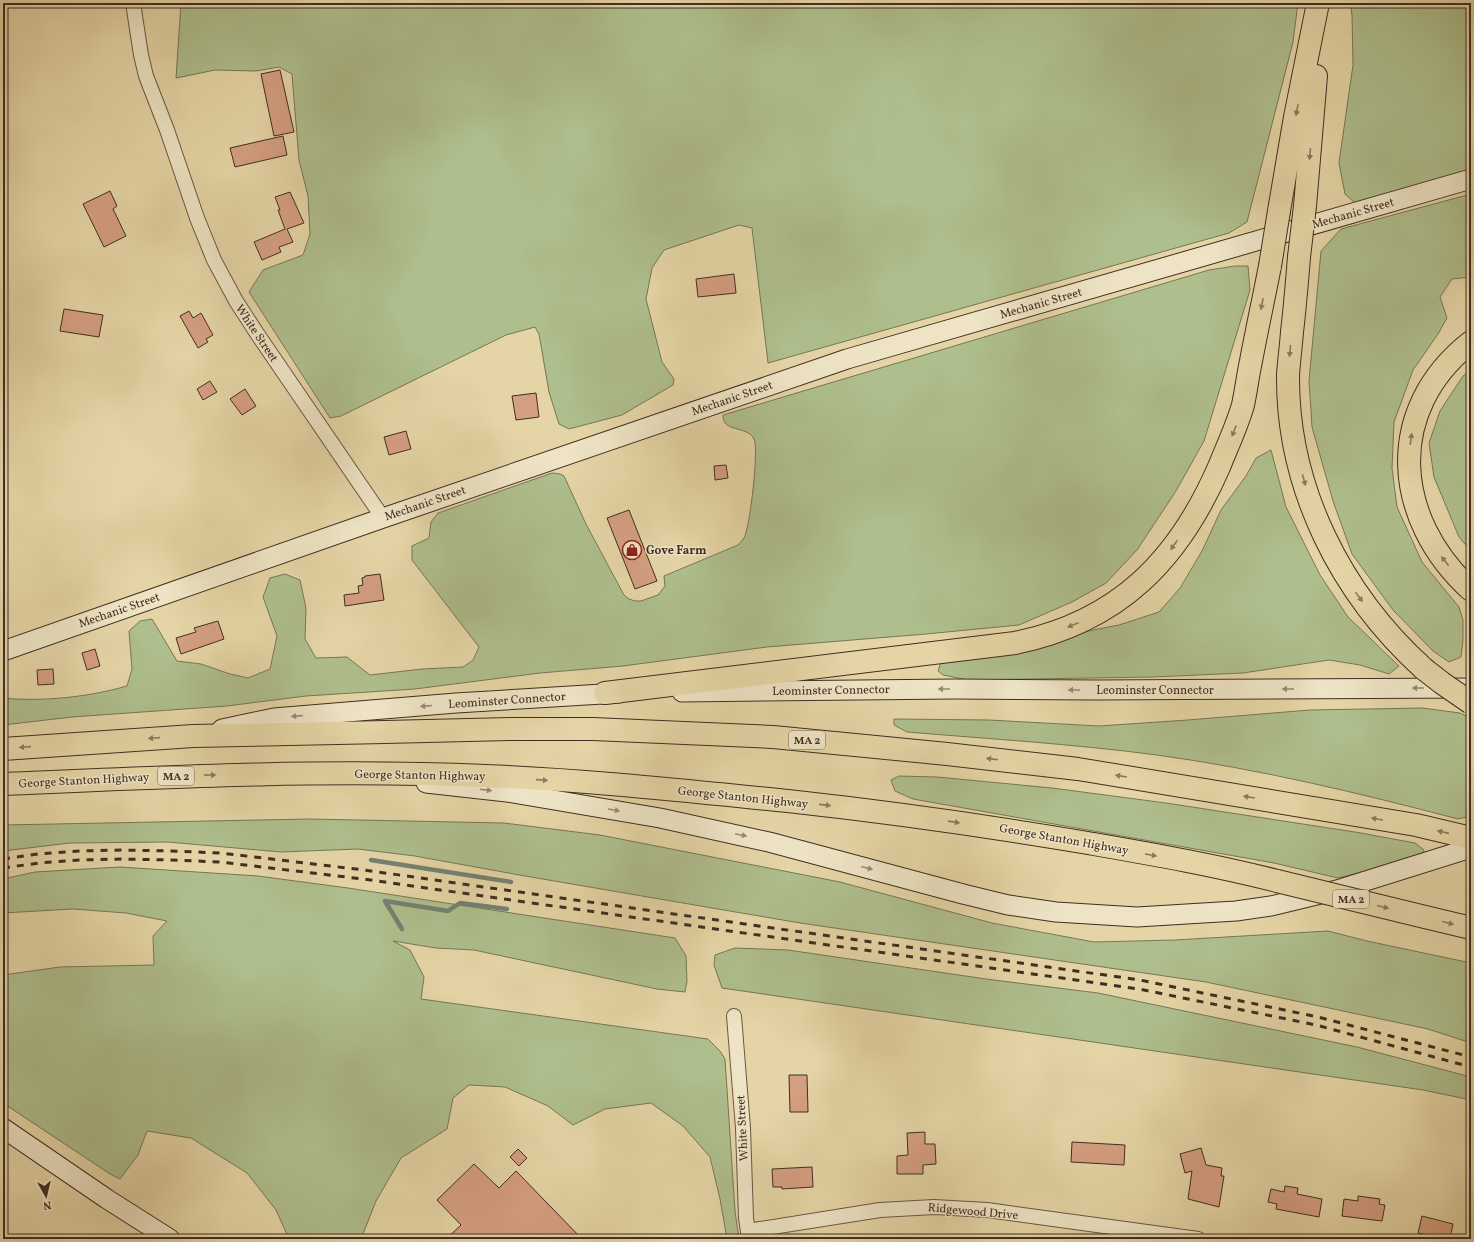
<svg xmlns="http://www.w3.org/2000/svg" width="1474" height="1242" viewBox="0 0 1474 1242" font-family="Vollkorn,serif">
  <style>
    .green { fill: #aebe8c; stroke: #787657 }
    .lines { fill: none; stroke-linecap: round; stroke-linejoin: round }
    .stream { stroke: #748172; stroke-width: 4.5 }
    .building { fill: #d59f81; stroke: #412e22 }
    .minor-casing { stroke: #6a5843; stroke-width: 16 }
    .secondary-casing { stroke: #412e22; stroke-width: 21 }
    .motorway-casing { stroke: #412e22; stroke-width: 24 }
    .minor { stroke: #eee4c5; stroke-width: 14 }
    .secondary { stroke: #eee4c5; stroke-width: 19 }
    .motorway { stroke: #e5d5a6; stroke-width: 22 }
    .rail { stroke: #412e22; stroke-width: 3; stroke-dasharray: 7 7; stroke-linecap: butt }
    .motorway-bridge-casing { stroke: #412e22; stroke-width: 24; stroke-linecap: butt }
    .motorway-bridge { stroke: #e5d5a6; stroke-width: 22 }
    .oneway { fill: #8b795d }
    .oneway2 { fill: #988974 }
    .labels { text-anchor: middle; stroke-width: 3; stroke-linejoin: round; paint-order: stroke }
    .shield { fill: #eee4c5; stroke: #756553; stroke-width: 1 }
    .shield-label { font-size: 11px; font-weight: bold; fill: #412e22 }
    .street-label { font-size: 12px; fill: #412e22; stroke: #eee4c5 }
    .poi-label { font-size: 12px; font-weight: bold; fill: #412e22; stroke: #eee4c5; text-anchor: start }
  </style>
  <rect width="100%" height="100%" fill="#e5d5a6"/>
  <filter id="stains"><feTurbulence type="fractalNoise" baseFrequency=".005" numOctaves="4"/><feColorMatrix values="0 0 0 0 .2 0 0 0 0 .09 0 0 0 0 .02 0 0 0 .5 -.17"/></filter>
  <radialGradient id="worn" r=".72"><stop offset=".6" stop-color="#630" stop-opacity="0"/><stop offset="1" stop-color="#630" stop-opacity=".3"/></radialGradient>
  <g class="green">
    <polygon points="181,3 1298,3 1293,42 1247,222 1229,233 768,363 752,228 739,225 664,250 652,268 646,299 662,362 674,379 673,385 622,415 569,429 559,424 549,392 539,334 535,327 506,335 341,416 330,418 249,292 263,270 303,255 310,234 308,196 299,160 292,74 279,67 256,71 215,70 176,78"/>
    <polygon points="1350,3 1471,3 1471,170 1355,203 1345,194 1339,163 1353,65 1352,15"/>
    <polygon points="1471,194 1471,277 1452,279 1440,297 1447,318 1438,334 1413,370 1394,422 1392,468 1397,507 1422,562 1459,607 1463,620 1463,640 1461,657 1449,662 1433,651 1393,610 1352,554 1333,501 1312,427 1309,381 1321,251 1341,229"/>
    <path d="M 1235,266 L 1248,266 L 1250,290 L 1204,441 L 1176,491 L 1137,550 L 1106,583 L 1072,602 L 1019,625 L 926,634 L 767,647 L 623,666 L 540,673 L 415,689 L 306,696 L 227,706 L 72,717 L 3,725 L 3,698 C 42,702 89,697 127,686 L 132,669 L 129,631 L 140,621 L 152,619 L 177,661 L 201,664 L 230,674 L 248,678 L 270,669 L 277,636 L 263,597 L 270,578 L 285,574 L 300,580 L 306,608 L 305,639 L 316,658 L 347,657 L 370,675 L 422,669 L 463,667 L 473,660 L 479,647 L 412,560 L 412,546 L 429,538 L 431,522 L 438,513 L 552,473 L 560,474 L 564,476 L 586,524 L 624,595 L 629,599 L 635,601 L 641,601 L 658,595 L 665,586 L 664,576 L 738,545 C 739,543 742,541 744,538 C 750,527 759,449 754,439 C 747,425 722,433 723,415 L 1209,270 Z"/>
    <polygon points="1471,370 1471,551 1459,537 1434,477 1429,443 1440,411 1463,376"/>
    <polygon points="1271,450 1286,507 1320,575 1348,617 1399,666 1389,674 1360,665 1329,660 1243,673 1153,677 968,680 943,675 938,671 941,662 1056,643 1088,631 1119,625 1159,612 1180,588 1202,551 1221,510 1246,476 1256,458"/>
    <path d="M 1422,708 L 1460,713 L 1471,718 L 1471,816 L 1458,819 C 1359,793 1259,769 1157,755 C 1074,744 991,739 907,732 L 894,725 L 894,719 L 989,720 L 1099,726 L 1188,720 L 1310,710 Z"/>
    <polygon points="899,776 937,777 1052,788 1166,803 1355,832 1415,843 1424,850 1423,857 1338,878 1274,863 913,799 895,791 891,780"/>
    <polygon points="310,819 504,823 600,835 840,882 992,923 1094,942 1175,940 1328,931 1367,941 1471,963 1471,1043 1428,1029 1206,982 800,923 525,876 415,856 358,849 281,852 168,842 70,843 3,851 3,825"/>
    <polygon points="120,867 258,876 348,888 675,938 686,956 687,981 685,992 657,989 474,950 436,948 393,941 410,950 424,977 421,999 708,1039 720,1051 725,1059 735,1211 739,1239 727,1239 720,1199 710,1157 683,1126 651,1103 605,1109 573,1125 548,1106 505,1087 469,1085 453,1098 447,1129 401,1158 376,1201 361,1239 289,1239 276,1210 247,1173 191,1138 147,1131 138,1155 120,1179 110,1174 3,1103 3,975 60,967 154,965 153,936 167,921 126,913 73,909 3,913 3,879 35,872"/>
    <polygon points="735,948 788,950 986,979 1098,993 1357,1047 1471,1077 1471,1100 1423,1090 722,988 714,965 715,955"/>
  </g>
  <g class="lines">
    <g class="stream">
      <polyline points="371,860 511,882"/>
      <polyline points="402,929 385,901 448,911 460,903 507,909"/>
    </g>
  </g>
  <g class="building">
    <polygon points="280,70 294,132 274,136 261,74"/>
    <polygon points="283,136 287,155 235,167 230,148"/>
    <polygon points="110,191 117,206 113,209 126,236 104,247 83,204"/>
    <polygon points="290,192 304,223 287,229 293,242 279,247 281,252 262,260 254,242 285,229 278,210 280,210 275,197"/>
    <polygon points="734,274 736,293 698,297 696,279"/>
    <polygon points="64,309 103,315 99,337 60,331"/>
    <polygon points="189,311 193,318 201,313 213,335 206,339 208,342 198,348 180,316"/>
    <polygon points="210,381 217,392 203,400 197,389"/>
    <polygon points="245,389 256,406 242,415 230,399"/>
    <polygon points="536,393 539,417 516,420 512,396"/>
    <polygon points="406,431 411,449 389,455 384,437"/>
    <polygon points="726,465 728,478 715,480 714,466"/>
    <polygon points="629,510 657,581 635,589 607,518"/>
    <polygon points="380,574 384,600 345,606 344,595 359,593 358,586 363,585 362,578 365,577 365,576"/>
    <polygon points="218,621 224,639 181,654 176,638 196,632 194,628"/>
    <polygon points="95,649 100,666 87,670 82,653"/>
    <polygon points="53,669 54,684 38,685 37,670"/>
    <polygon points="789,1075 807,1075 808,1112 790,1112"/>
    <polygon points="925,1132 925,1144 935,1144 936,1164 923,1165 923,1174 897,1174 897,1156 908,1155 907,1133"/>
    <polygon points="1072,1142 1125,1145 1124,1165 1071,1162"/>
    <polygon points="1201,1148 1206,1165 1222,1168 1221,1176 1224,1176 1219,1207 1188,1199 1192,1171 1185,1173 1180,1154"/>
    <polygon points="518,1149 527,1158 519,1166 510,1157"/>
    <polygon points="474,1164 499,1188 516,1171 582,1239 446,1239 461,1225 437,1200"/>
    <polygon points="812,1167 813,1187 782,1189 782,1187 773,1187 772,1169"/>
    <polygon points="1285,1186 1298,1188 1297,1194 1322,1199 1319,1217 1276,1209 1277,1204 1268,1202 1271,1189 1284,1192"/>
    <polygon points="1358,1196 1380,1199 1379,1204 1385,1205 1382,1221 1342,1216 1344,1199 1358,1201"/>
    <polygon points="1422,1216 1453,1224 1450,1239 1434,1239 1435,1237 1418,1233"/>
  </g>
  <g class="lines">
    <g class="minor-casing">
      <g id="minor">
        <polyline points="133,3 141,55 146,76 167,130 197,218 214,260 236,301 258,335 383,518"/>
        <polyline points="734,1016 743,1128 746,1218 749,1239"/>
        <polyline points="748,1231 880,1210 934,1207 987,1210 1198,1239"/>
      </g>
    </g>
    <g class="secondary-casing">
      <g id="secondary">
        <polyline points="3,651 383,518 847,359 1471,179"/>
        <polyline points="682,692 954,689 1097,690 1471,688"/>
        <polyline points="222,729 274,718 456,703 619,693"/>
        <polyline points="426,783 507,792 660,818 769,842 963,894 1008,905 1056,912 1137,917 1236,911 1271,906 1337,890 1471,848"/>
        <polyline points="3,1128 107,1199 170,1239"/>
      </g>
    </g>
    <g class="motorway-casing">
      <g id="motorway">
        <polyline points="1305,206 1316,76"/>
        <polyline points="1279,211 1295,117 1318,3"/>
        <path d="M 1299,257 C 1297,282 1295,307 1292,332 C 1291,346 1289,360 1288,375 C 1287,488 1341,594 1424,669"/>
        <path d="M 1471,342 C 1384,410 1393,519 1471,590"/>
        <path d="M 605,693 L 1015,643 C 1118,622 1178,561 1219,467 C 1227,447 1237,426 1243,405 C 1246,391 1248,375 1251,361 C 1257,329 1264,297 1270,266"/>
        <polyline points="3,749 193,736 385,732 511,729 593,729 773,737 947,754 1078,769 1416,825 1471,838"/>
        <path d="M 3,784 C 164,777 325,769 486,776 C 587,780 687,791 788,801 C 888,812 988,826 1088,843 C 1151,854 1215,865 1277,881"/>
        <polyline points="1425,917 1471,928"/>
      </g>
    </g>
    <use href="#minor" class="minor"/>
    <use href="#secondary" class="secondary"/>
    <use href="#motorway" class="motorway"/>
    <g class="rail">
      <polyline points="3,859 38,854 80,851 122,850 171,851 221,853 364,870 1140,980 1318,1017 1471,1057"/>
      <polyline points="3,868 39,863 80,860 122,859 171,860 220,862 363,879 1139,989 1316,1025 1471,1067"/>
    </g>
    <g class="motorway-bridge-casing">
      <g id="motorway-bridge">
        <polyline points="1299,257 1305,206"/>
        <polyline points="1270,266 1279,211"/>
        <polyline points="1424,669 1442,683 1471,703"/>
        <polyline points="1277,881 1425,917"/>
      </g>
    </g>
    <use href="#motorway-bridge" class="motorway-bridge"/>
  </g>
  <defs><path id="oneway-solid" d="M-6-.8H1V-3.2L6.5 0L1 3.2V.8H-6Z"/></defs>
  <g class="oneway">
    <use href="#oneway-solid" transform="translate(1297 110) rotate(101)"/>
    <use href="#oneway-solid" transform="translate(1310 154) rotate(95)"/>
    <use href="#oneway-solid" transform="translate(1262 304) rotate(101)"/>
    <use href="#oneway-solid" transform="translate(1290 351) rotate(96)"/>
    <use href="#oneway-solid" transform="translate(1234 431) rotate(110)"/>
    <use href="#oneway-solid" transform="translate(1411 439) rotate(-82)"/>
    <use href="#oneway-solid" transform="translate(1304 480) rotate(74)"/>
    <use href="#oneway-solid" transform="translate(1174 545) rotate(126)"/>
    <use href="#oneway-solid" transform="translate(1445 561) rotate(-128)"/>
    <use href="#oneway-solid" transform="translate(1359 597) rotate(54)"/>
    <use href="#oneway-solid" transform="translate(1073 625) rotate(158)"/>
    <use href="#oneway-solid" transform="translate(154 738) rotate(176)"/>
    <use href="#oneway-solid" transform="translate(25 747) rotate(176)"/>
    <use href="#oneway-solid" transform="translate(992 759) rotate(-173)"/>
    <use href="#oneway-solid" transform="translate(210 775) rotate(-1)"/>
    <use href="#oneway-solid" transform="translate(1121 776) rotate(-171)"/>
    <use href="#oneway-solid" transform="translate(542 780) rotate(4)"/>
    <use href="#oneway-solid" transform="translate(1249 797) rotate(-171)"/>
    <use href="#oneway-solid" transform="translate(825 805) rotate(6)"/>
    <use href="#oneway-solid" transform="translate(1377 819) rotate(-170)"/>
    <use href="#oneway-solid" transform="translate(954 822) rotate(8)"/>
    <use href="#oneway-solid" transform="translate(1443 832) rotate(-167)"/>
    <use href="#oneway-solid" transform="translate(1151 855) rotate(11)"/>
    <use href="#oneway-solid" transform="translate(1383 907) rotate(14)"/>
    <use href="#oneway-solid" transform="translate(1448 923) rotate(14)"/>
  </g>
  <g class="oneway2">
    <use href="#oneway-solid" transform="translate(1418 688) rotate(180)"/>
    <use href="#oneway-solid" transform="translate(944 689) rotate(180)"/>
    <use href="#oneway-solid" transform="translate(1288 689) rotate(180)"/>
    <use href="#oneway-solid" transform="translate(1074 690) rotate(-180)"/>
    <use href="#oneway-solid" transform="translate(426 706) rotate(175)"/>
    <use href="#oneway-solid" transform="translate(297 716) rotate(175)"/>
    <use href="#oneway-solid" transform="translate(486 790) rotate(7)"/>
    <use href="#oneway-solid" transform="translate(614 810) rotate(10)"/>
    <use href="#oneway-solid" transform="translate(741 835) rotate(12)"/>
    <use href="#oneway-solid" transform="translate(867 868) rotate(15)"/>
  </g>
  <defs>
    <g id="shop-ring" transform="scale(1)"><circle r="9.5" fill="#eee4c5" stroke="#8f2418" stroke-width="1.5"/><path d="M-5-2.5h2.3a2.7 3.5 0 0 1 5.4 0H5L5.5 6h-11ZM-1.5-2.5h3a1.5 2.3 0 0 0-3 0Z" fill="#8f2418"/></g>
  </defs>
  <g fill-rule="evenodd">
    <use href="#shop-ring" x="632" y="550"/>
  </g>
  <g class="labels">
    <g class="shield">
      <rect x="789" y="731" width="36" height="18" rx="3"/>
      <rect x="158" y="767" width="36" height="18" rx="3"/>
      <rect x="1333" y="890" width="36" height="18" rx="3"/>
    </g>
    <g class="shield-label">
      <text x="807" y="744">MA 2</text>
      <text x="176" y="780">MA 2</text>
      <text x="1351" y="903">MA 2</text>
    </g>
    <g class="street-label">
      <text transform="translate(1353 213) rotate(-16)" y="4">Mechanic Street</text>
      <text transform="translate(1041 303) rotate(-16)" y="4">Mechanic Street</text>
      <text transform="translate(257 333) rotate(56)" y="4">White Street</text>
      <text transform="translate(732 398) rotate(-19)" y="4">Mechanic Street</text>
      <text transform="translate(425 503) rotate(-19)" y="4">Mechanic Street</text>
      <text transform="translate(119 610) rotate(-19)" y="4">Mechanic Street</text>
      <text transform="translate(831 690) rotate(-1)" y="4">Leominster Connector</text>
      <text x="1155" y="694">Leominster Connector</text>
      <text transform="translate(507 700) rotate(-4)" y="4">Leominster Connector</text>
      <text transform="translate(420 775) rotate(1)" y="4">George Stanton Highway</text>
      <text transform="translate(84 780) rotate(-3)" y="4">George Stanton Highway</text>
      <text transform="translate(743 797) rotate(6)" y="4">George Stanton Highway</text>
      <text transform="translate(1064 839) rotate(10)" y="4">George Stanton Highway</text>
      <text transform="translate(742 1128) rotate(-93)" y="4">White Street</text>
      <text transform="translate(973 1211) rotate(5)" y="4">Ridgewood Drive</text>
    </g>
    <g class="poi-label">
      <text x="646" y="554">Gove Farm</text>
    </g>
  </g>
  <rect width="1474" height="1242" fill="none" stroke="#e5d5a6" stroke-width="16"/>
  <rect x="4" y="4" width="1466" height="1234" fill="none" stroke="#412e22" stroke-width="2"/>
  <rect x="8" y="8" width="1458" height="1226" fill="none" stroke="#412e22"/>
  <g transform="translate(46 1196) rotate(172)" stroke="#eee4c5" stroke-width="3" paint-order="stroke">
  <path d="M0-3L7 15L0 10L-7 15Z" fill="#412e22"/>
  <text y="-6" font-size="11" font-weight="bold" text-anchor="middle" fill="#412e22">N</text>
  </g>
  <rect width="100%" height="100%" filter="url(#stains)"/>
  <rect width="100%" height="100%" fill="url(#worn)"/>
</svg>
